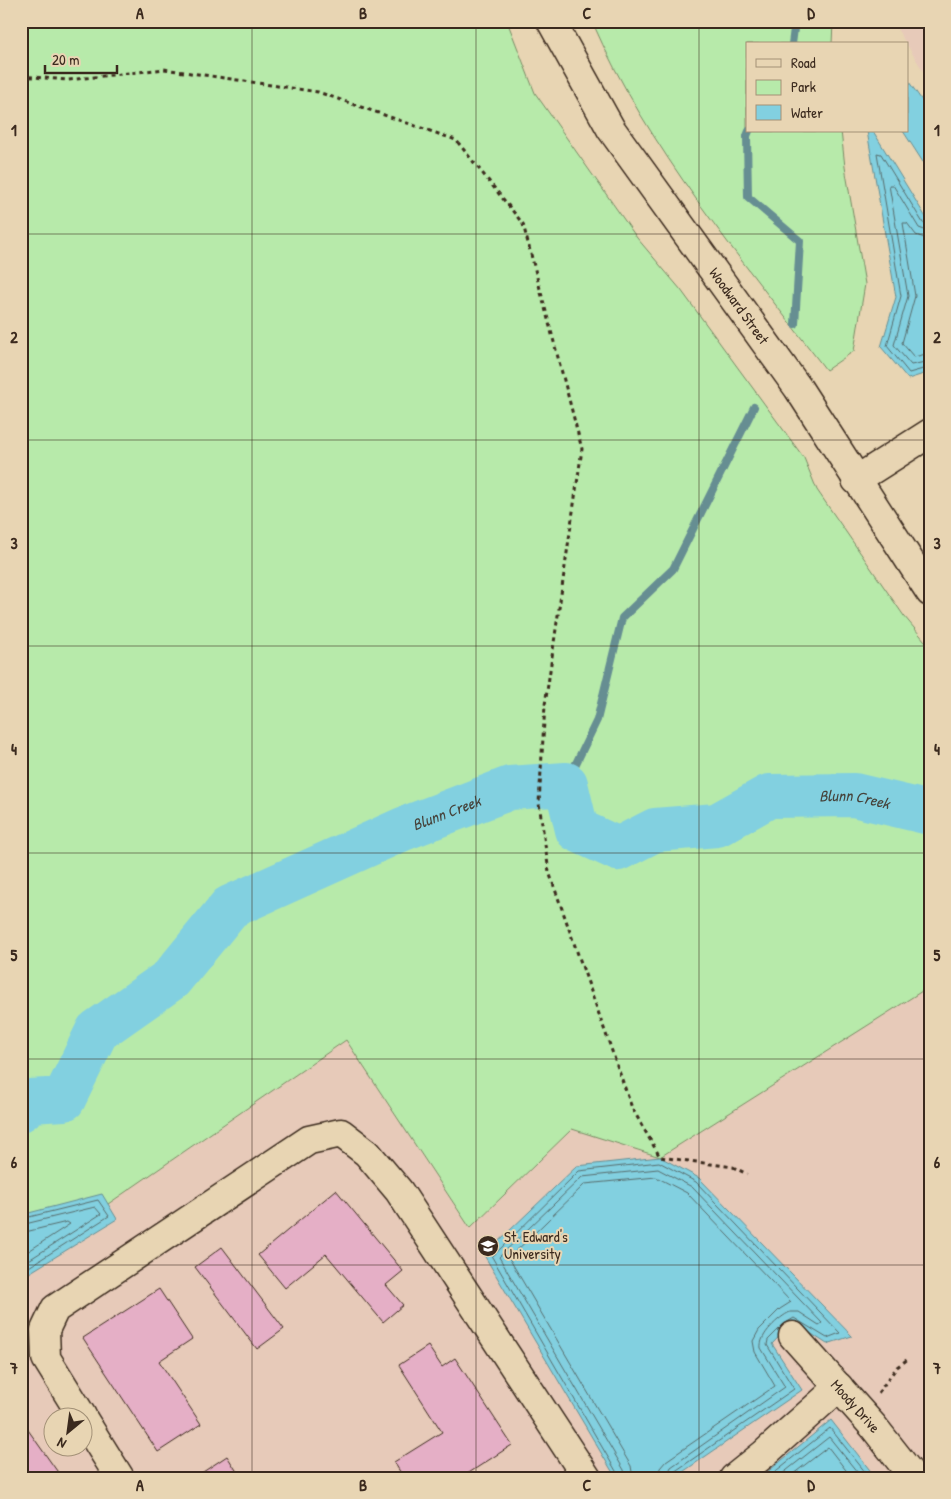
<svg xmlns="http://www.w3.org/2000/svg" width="951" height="1499" viewBox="0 0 951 1499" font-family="'Patrick Hand',sans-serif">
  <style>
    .built { fill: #e7cab9; fill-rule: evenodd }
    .green { fill: #b7eaaa; stroke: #798a64 }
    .water { fill: #82d0e0; stroke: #668e92 }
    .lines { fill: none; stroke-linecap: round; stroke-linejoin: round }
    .shore { stroke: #576c6c; stroke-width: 1 }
    .stream { stroke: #668e92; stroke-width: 8 }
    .river { stroke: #82d0e0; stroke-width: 44 }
    .building { fill: #e5afc6; stroke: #3b2a1e }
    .minor-casing { stroke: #3b2a1e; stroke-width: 31 }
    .path { stroke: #3b2a1e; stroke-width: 3; stroke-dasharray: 4 4; stroke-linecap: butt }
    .minor { stroke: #e8d5b3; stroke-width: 28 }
    .grid { fill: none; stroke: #3b2a1e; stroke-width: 1; stroke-opacity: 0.55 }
    .labels { text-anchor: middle; stroke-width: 4; stroke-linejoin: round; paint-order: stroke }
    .street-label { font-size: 15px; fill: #3b2a1e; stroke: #e8d5b3 }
    .poi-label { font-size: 15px; fill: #3b2a1e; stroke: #e8d5b3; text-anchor: start }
    .water-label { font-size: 16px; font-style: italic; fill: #46433b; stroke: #e8d5b3 }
    .neatline { fill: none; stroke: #3b2a1e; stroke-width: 2 }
    .grid-label { font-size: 16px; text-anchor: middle; font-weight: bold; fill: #3b2a1e }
  </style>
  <rect width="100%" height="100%" fill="#e8d5b3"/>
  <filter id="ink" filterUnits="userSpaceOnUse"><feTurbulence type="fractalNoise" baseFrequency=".02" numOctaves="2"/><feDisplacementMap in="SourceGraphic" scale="10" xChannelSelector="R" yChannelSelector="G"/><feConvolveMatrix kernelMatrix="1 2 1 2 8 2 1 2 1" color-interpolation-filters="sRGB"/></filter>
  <g filter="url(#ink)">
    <g class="built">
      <polygon points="893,21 930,21 930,82 894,24"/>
      <path d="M 930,986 L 930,1478 L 21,1478 L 21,1264 L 346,1040 L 470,1228 L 572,1129 L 660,1157 ZM 52,1416 L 82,1416 L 82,1446 L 52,1446 Z"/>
    </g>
    <g class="green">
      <polygon points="21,21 507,21 535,93 637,238 681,290 804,458 817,490 904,616 930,647 930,986 660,1157 572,1129 470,1228 346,1040 21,1264"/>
      <path d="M 592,21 L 833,21 L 832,44 L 747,44 L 747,131 L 841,131 L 845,167 L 865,284 L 854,351 L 826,370 C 742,260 647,148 592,21 Z"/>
    </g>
    <g class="water">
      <polygon points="907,79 930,112 930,173 903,131 907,131"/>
      <polygon points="867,131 873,131 930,224 930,372 908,379 881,347 896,297"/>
      <polygon points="660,1157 699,1178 852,1336 827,1344 793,1322 772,1344 802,1390 674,1478 616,1478 484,1255 577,1166"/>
      <polygon points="102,1194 117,1219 21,1278 21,1215"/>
      <polygon points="831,1420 876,1478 760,1478"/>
    </g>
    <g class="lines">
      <g class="shore">
        <polyline points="930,226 923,223 881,154 877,153 901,296 887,346 909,373 930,367"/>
        <polyline points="930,232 919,228 893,185 889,185 908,296 894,345 911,365 930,361"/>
        <polyline points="930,240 916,235 907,223 903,223 915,296 902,343 914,357 930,353"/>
        <polyline points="21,1219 98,1200 109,1216 21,1272"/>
        <polyline points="21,1225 95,1207 101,1214 21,1265"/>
        <polyline points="21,1233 67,1222 70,1224 21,1256"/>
        <polyline points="620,1478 492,1257 579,1171 659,1162 696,1182 840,1333 827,1338 794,1318 784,1324"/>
        <path d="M 626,1478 L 624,1470 L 499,1257 L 582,1177 L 658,1169 L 692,1187 L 822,1323 L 819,1325 L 799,1312 L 790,1312 C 779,1317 759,1335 761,1348 L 785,1387 L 671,1467 L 666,1478"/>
        <polyline points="633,1478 631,1466 509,1258 585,1184 656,1177 687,1193 791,1302 780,1309 759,1330 753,1341 755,1352 775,1386 666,1461 660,1468 658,1478"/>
        <polyline points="672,1478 674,1472 794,1389 767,1345 768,1340 782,1326"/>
        <polyline points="767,1478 830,1428 870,1478"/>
        <polyline points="777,1478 829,1437 862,1478"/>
        <polyline points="788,1478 828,1447 852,1478"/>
      </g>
      <g class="stream">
        <polyline points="792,44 795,21"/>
        <polyline points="749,131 747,136 748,197 800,241 795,324"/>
        <polyline points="566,784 597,720 622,618 673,569 754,407"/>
      </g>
      <path class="river" id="s1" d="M 21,1110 L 30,1101 L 64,1099 L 97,1031 L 171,979 L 230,907 L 403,829 L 510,788 L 566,784 L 577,830 L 618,849 L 655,830 L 717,825 L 769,796 L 854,795 L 930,813"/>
    </g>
    <g class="building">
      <polygon points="336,1190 403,1271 386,1285 403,1305 383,1322 326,1254 285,1288 258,1255"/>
      <polygon points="222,1247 284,1329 257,1349 195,1267"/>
      <polygon points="159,1289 192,1339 159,1361 201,1424 158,1452 83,1338"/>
      <polygon points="428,1346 442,1367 455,1358 512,1445 461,1478 404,1478 394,1462 442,1432 399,1365"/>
      <polygon points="21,1420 62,1478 21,1478"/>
      <polygon points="227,1456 241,1478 194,1478"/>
    </g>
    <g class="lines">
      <g class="minor-casing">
        <g id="minor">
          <path id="s2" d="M 551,21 L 611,129 L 798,388 L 930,592"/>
          <polyline points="856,480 930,433"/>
          <path id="s3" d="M 793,1336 L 873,1426 L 914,1478"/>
          <polyline points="82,1416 46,1358 45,1330 55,1309 309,1140 341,1133 367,1153 399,1191 587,1478"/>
          <polyline points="82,1417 120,1478"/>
          <polyline points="734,1478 764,1454 839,1387"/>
        </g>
      </g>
      <g class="path">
        <polyline points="21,76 68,80 164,69 318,92 456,140 523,224 582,449 545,705 539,803 549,872 632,1108 660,1157 733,1167 747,1174"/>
        <polyline points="878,1393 897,1367 908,1359"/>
      </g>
      <use href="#minor" class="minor"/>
    </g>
  </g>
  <path class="grid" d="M 252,21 L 252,1478M 476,21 L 476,1478M 699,21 L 699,1478M 21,234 L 930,234M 21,440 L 930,440M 21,646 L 930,646M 21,853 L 930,853M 21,1059 L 930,1059M 21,1265 L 930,1265"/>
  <defs>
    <g id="university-disc" transform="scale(1.125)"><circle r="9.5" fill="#3b2a1e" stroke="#e8d5b3"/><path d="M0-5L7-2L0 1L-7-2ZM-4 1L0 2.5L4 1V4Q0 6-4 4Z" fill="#fff"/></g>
  </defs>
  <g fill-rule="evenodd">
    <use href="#university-disc" x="488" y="1246"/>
  </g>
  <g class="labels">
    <g class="street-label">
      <text dy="5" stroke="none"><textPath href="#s2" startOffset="342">Woodward Street</textPath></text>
      <text dy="5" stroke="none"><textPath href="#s3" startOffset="94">Moody Drive</textPath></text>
    </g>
    <g class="poi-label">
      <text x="504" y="1242">St. Edward's<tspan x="504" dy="17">University</tspan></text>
    </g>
    <g class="water-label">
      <text dy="6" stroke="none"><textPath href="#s1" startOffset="1008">Blunn Creek</textPath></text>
      <text dy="6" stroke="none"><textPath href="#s1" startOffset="542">Blunn Creek</textPath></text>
    </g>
  </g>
  <rect width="951" height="1499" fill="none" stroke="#e8d5b3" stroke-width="55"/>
  <rect x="746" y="42" width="162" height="90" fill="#e8d5b3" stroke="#a39177"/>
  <rect x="756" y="59" width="25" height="8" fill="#e8d5b3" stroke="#a39177"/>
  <text x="791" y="68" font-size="15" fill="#3b2a1e">Road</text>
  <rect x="756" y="80" width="25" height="15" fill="#b7eaaa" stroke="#a39177"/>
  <text x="791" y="92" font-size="15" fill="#3b2a1e">Park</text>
  <rect x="756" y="105" width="25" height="15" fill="#82d0e0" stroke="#a39177"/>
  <text x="791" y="118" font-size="15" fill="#3b2a1e">Water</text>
  <g transform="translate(68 1432) rotate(209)"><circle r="24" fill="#e8d5b3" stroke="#a39177"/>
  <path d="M0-4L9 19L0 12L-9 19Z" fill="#3b2a1e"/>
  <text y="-8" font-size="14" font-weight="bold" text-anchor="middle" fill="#3b2a1e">N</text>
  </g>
  <path d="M45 65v8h72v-8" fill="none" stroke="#3b2a1e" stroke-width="2.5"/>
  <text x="52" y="65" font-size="15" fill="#3b2a1e" stroke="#e8d5b3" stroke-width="4" paint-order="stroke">20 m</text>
  <rect x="28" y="28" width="896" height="1444" class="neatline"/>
  <g class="grid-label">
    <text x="140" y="19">A</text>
    <text x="363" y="19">B</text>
    <text x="587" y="19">C</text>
    <text x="811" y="19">D</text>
    <text x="14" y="136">1</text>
    <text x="937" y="136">1</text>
    <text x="14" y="343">2</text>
    <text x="937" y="343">2</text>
    <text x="14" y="549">3</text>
    <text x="937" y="549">3</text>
    <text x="14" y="755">4</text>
    <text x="937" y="755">4</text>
    <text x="14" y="961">5</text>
    <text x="937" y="961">5</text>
    <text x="14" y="1168">6</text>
    <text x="937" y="1168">6</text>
    <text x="14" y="1374">7</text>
    <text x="937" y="1374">7</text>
    <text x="140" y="1491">A</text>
    <text x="363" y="1491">B</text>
    <text x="587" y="1491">C</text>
    <text x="811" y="1491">D</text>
  </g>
</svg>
